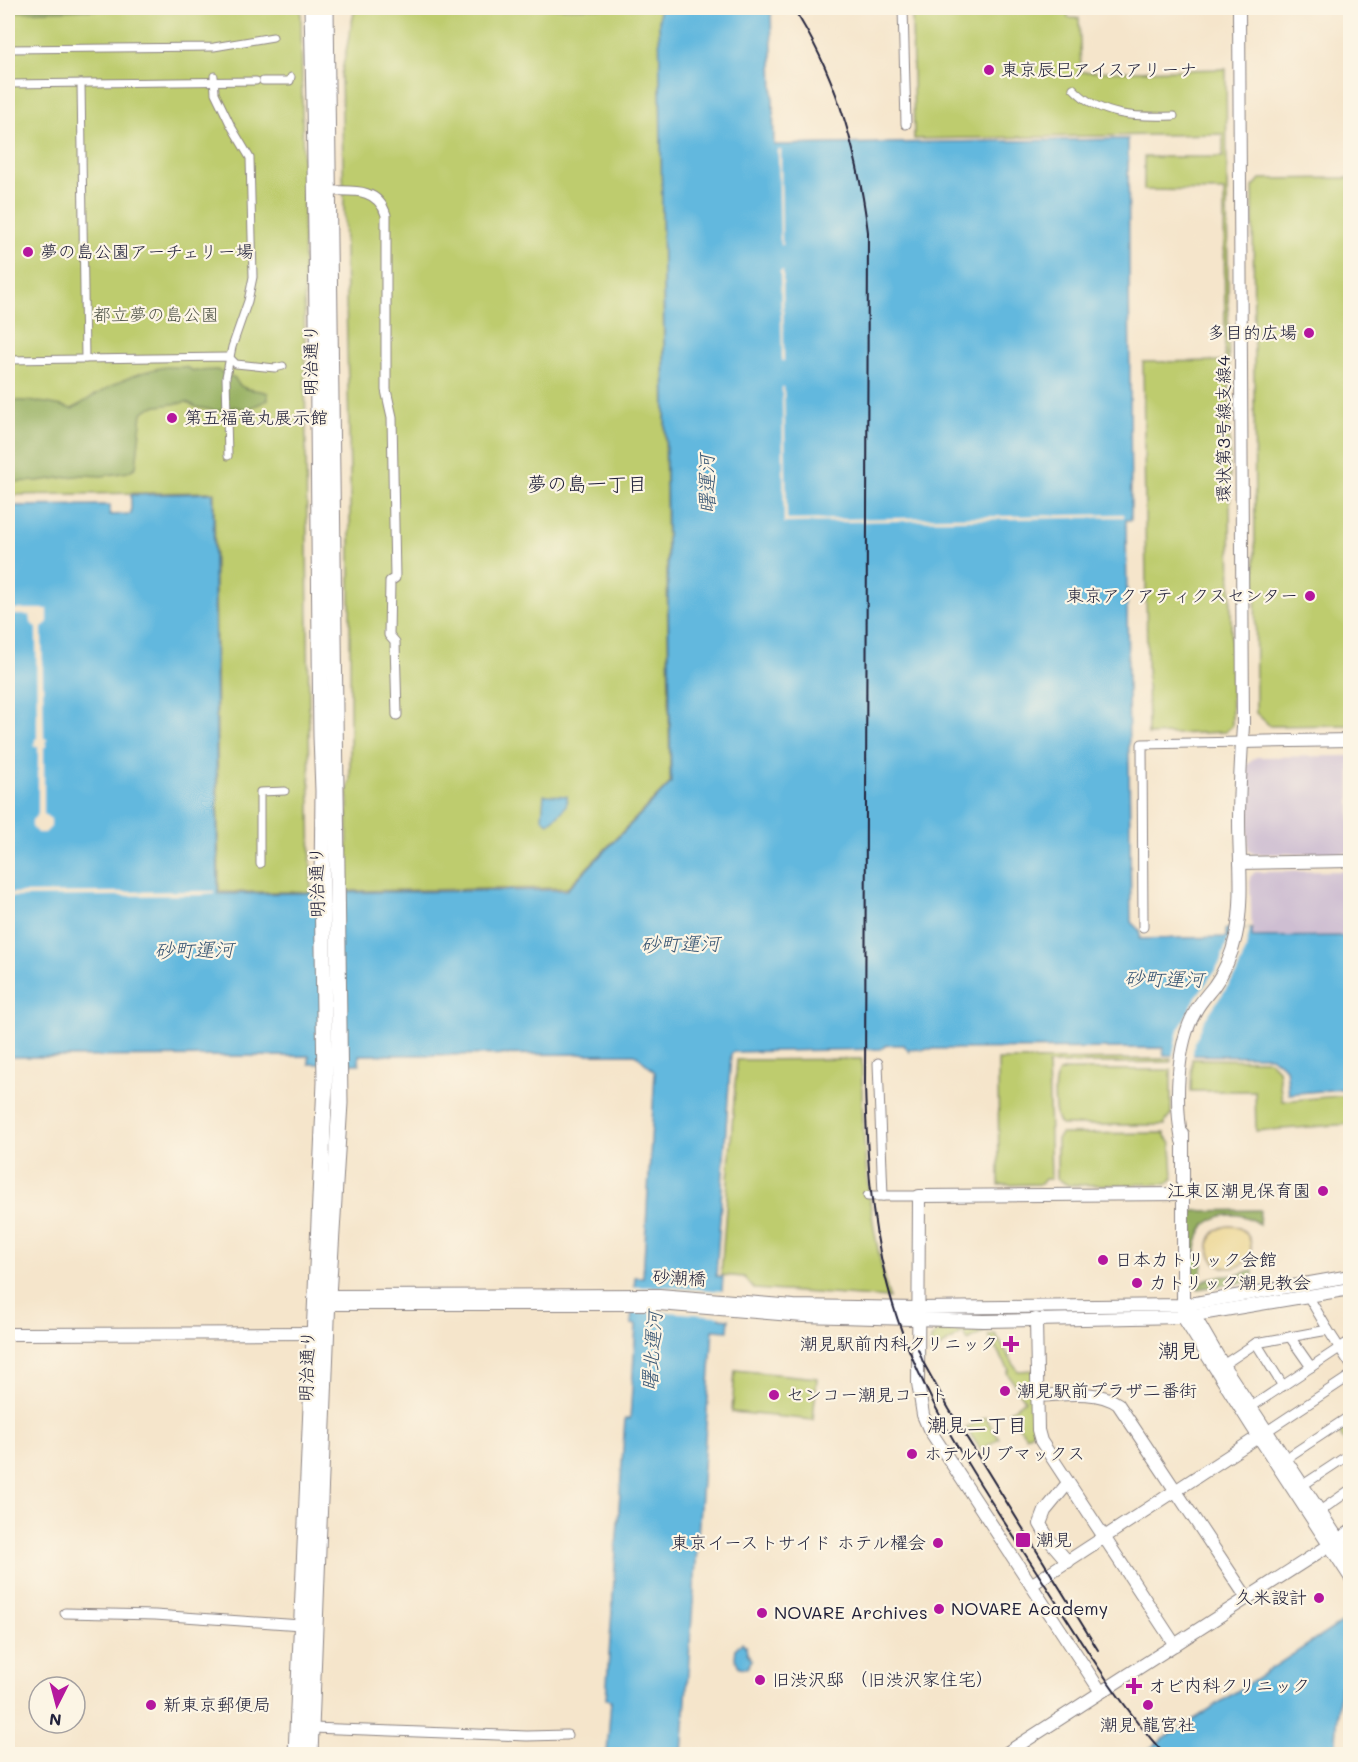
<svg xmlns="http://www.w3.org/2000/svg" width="1358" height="1762" viewBox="0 0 1358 1762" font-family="Mali,'Klee One',sans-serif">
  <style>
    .industrial { fill: #cebed2 }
    .green { fill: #becc6e; stroke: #707754; stroke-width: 1.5 }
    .forest { fill: #96b061; stroke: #5c694e; stroke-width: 1.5 }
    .sand { fill: #eeda9e; stroke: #887e6c; stroke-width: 1.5 }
    .water { fill: #62b8de; stroke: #426d8c; stroke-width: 1.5 }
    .pier { fill: #f5e5cb }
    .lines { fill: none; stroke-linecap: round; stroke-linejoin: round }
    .pedestrian-casing { stroke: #8c8483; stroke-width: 9 }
    .minor-casing { stroke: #8c8483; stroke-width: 11 }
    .tertiary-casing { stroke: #8c8483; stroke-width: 14 }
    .primary-casing { stroke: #8c8483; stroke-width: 17 }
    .pedestrian { stroke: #fff; stroke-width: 7 }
    .minor { stroke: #fff; stroke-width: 9 }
    .tertiary { stroke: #fff; stroke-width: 12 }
    .primary { stroke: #fff; stroke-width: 15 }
    .rail { stroke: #22223b; stroke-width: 2 }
    .poi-dot { fill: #b5179e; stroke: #fcf5e5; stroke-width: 2 }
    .labels { text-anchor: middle; stroke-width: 4.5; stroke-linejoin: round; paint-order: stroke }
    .poi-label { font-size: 18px; fill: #22223b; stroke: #fcf5e5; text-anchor: start }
    .park-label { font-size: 18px; fill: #51554a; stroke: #fcf5e5 }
    .street-label { font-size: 18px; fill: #22223b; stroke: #fcf5e5 }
    .neighbourhood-label { font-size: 20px; fill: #22223b; stroke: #fcf5e5 }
    .water-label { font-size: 20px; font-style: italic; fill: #385674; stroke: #fcf5e5 }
    .quarter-label { font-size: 21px; fill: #22223b; stroke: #fcf5e5 }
  </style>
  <rect width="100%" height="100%" fill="#fcf5e5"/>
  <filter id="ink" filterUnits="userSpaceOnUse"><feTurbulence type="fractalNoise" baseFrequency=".0167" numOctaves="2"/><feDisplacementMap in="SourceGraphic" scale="12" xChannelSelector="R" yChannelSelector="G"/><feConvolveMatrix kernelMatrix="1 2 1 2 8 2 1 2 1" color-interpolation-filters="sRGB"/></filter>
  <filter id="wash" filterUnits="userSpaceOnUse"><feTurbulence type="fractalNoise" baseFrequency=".008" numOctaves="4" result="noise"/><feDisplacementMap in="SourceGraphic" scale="24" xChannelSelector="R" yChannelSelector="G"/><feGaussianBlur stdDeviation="1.35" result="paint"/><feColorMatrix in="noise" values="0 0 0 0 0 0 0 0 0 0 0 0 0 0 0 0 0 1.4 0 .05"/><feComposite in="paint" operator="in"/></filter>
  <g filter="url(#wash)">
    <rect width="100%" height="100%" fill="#f5e5cb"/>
    <g class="industrial">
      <polygon points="1350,756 1350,853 1254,854 1248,850 1247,765 1256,757"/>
      <polygon points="1350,871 1350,936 1252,937 1250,877 1255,872"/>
    </g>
    <g class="green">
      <polygon points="8,8 301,8 311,892 219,892 214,492 8,495"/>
      <polygon points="355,8 659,8 670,783 567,888 347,891 348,788 350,780 350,477 341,75"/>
      <polygon points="918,8 1068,8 1068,18 1079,18 1081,72 1226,69 1232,726 1225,732 1148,735 1143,362 1225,361 1224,191 1144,190 1144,157 1223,157 1223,134 914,139 912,14"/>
      <polygon points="1350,178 1350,725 1270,726 1256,713 1253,187 1260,179"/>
      <path d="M 862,1059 C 861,1142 868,1217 889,1298 L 754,1289 L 744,1277 L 721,1275 L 737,1060 Z"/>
      <polygon points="1171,1059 1171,1062 1048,1064 1051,1179 1045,1179 1041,1184 999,1185 998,1060"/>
      <polygon points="1192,1059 1269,1060 1278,1069 1282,1101 1350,1095 1350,1124 1256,1131 1255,1091 1191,1091"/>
      <path d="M 1066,1070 L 1171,1070 L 1171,1115 L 1165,1122 L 1165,1125 L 1061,1125 C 1053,1118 1052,1081 1059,1072 Z"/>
      <polygon points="1165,1133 1165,1136 1171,1143 1173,1178 1167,1184 1068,1185 1057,1179 1057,1139 1061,1134"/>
      <polygon points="1119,1311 1157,1312 944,1315 944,1313"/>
      <polygon points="938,1331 986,1331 968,1341 963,1333 930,1354 931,1339"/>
      <polygon points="995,1334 1018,1371 1034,1370 1036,1429 1026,1436 1008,1412 1025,1400 1007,1373 1009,1370 988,1335"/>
      <polygon points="735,1370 817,1378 813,1420 732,1412"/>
      <polygon points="985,1417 999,1438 981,1450 966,1428"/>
      <polygon points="1350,1425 1350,1450 1339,1433"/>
    </g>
    <g class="forest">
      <polygon points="8,8 181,8 8,12"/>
      <path d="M 166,367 L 185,367 L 194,371 L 217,370 L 235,378 C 241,393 255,388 268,393 L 268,400 L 248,409 L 234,407 L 217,411 L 196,407 L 187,402 L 151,407 L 142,413 L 136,467 L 128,472 L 102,476 L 83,475 L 37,481 L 8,482 L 8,402 L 9,400 C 35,402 47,401 72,409 C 104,390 128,373 166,367 Z"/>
      <path d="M 1260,1210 L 1259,1225 C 1241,1207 1203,1213 1198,1240 C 1197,1244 1195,1249 1196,1254 C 1197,1259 1201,1261 1203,1265 L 1201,1275 L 1192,1285 L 1191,1211 Z"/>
      <path d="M 1248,1271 L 1253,1271 L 1252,1281 L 1197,1289 C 1204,1270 1231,1281 1248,1271 Z"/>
    </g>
    <circle class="sand" cx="1230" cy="1247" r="21"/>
    <g class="water">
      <polygon points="659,8 771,8 774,145 1128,139 1131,520 1126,520 1131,922 1140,931 1140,939 1226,937 1226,929 1252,929 1252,937 1350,936 1350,1088 1289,1094 1286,1068 1271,1056 1164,1055 1163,1048 910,1049 909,1052 904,1045 887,1045 881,1049 733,1052 731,1054 716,1276 723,1277 720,1318 729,1319 728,1331 713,1330 682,1754 607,1754 611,1700 606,1699 625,1419 630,1419 636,1325 631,1324 635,1277 643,1277 655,1072 635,1054 359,1055 359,1064 309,1064 309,1056 8,1057 8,506 110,505 110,515 131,514 131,495 213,493 218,894 567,890 671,783"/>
      <path d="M 544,795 L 567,796 C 570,807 557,817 548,823 L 542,818 Z"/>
      <polygon points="1350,1617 1350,1680 1340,1687 1335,1754 1141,1754"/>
      <polygon points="742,1643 746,1647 747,1653 752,1660 747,1668 739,1667 735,1658 736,1648"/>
    </g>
    <g class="pier">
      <polygon points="778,150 781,150 782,245 780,245"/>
      <polygon points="783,270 784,361 782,361 780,271"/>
      <polygon points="782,387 784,387 787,520 1124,514 1124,517 784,523"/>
      <polygon points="8,609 48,609 48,622 42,628 44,738 47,739 46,747 44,747 44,814 51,819 51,827 45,833 37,833 32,827 32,820 38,814 38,747 34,747 35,739 37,738 36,628 30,622 29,615 8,615"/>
      <polygon points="214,891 214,893 204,894 203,895 8,897 8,893"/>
      <polygon points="1231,929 1250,929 1246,950 1237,973 1204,1021 1195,1042 1192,1058 1172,1058 1177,1034 1182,1023 1195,999 1220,963"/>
      <polygon points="631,1287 669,1287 725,1291 723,1315 729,1317 668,1312 629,1313"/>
    </g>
  </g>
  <g filter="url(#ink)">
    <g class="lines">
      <g class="pedestrian-casing">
        <g id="pedestrian">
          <polyline points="8,49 214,47 273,37"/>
          <polyline points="214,76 215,93 231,126 250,158 253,277 248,301 232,347 226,377 228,456"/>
          <polyline points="263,81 290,81 291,77"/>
          <polyline points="81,83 85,359"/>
          <polyline points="8,84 256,81"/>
          <path d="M 1073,88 C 1101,118 1137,117 1174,116"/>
          <polyline points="8,360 229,357 236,364 275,368 283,366"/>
          <polyline points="260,864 260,792 285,791"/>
        </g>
      </g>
      <g class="minor-casing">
        <g id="minor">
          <polyline points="903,8 906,124"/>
          <path d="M 328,191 C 352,191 378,187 386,215 L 386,390 L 392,417 L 395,578 L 390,581 L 389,635 L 395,642 L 397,715"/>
          <polyline points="1143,927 1142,744 1242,742"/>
          <polyline points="878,1063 883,1196"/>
          <polyline points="868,1196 919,1196"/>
          <polyline points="1308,1296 1328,1330 1350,1364"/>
          <polyline points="1290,1337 1311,1367"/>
          <polyline points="1256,1343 1283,1386"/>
          <polyline points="1223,1365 1256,1343 1328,1330"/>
          <polyline points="1251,1407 1350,1341"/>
          <polyline points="1267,1431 1350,1376"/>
          <polyline points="1285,1459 1350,1416"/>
          <polyline points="1303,1485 1350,1454"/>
          <polyline points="1320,1511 1350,1490"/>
          <polyline points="65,1613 155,1615 301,1625"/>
          <polyline points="312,1728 527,1736 567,1735"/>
        </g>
      </g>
      <g class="tertiary-casing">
        <g id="tertiary">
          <polyline points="1242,742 1350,740"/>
          <polyline points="1240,863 1350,861"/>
          <polyline points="1183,1134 1183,1317 1251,1425 1350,1577"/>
          <path d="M 1182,1141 C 1175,1104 1176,1045 1195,1012 C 1200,1002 1207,995 1214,986 C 1225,971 1232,954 1236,936 C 1244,900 1239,859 1239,822 C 1239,790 1241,758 1243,726 L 1239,8"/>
          <polyline points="321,1298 328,1296 659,1295 794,1306 918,1308 1184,1305 1350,1276"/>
          <polyline points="330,1304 659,1304 803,1316 984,1321 1183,1317 1350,1289"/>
          <polyline points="1189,1310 1194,1315 1223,1365 1350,1557"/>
          <polyline points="1036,1319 1038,1430 1041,1441 1175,1645"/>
          <polyline points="8,1334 323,1333"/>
          <path d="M 1038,1396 C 1063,1395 1096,1389 1118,1404 L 1247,1598"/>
          <polyline points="1068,1562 1050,1541 1040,1524 1045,1511 1068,1483"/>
          <polyline points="1031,1585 1264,1433"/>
          <polyline points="1101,1692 929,1429 923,1415 918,1383 919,1196 1183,1194"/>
          <polyline points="1005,1754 1350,1532"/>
        </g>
      </g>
      <g class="primary-casing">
        <g id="primary">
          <path d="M 296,1754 L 325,1082 L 322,880 L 323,791 L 321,736 C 318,493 318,250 312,8"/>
          <polyline points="310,1754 328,1296 340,1103 326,8"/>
        </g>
      </g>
      <use href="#pedestrian" class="pedestrian"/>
      <use href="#minor" class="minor"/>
      <use href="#tertiary" class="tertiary"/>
      <use href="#primary" class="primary"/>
      <g class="rail">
        <path d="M 793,8 C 837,75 858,152 868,232 L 865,1085 C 867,1154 870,1220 888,1287 C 915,1393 983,1489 1042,1580 C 1080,1639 1117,1701 1164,1754"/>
        <polyline points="918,1349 923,1362 949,1409 1098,1650"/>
      </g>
    </g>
  </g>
  <g class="poi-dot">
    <circle cx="989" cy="70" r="6"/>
    <circle cx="28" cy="252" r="6"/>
    <circle cx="1309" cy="333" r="6"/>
    <circle cx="172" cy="418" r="6"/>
    <circle cx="1310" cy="596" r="6"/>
    <circle cx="1323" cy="1191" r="6"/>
    <circle cx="1103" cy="1260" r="6"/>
    <circle cx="1137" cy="1283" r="6"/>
    <path d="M1008 1335h6v6h6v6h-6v6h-6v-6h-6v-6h6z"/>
    <circle cx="1005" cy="1391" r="6"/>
    <circle cx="774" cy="1395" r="6"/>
    <circle cx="912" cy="1454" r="6"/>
    <rect x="1015" y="1532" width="16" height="16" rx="3"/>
    <circle cx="938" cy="1543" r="6"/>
    <circle cx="1319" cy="1598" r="6"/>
    <circle cx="939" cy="1609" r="6"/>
    <circle cx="762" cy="1613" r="6"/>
    <circle cx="760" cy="1680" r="6"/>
    <path d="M1131 1677h6v6h6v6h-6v6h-6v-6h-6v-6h6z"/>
    <circle cx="151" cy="1705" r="6"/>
    <circle cx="1148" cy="1705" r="6"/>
  </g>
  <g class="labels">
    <g class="poi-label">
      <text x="1001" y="76">東京辰巳アイスアリーナ</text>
      <text x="40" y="258">夢の島公園アーチェリー場</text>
      <text x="1297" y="339" text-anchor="end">多目的広場</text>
      <text x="184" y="424">第五福竜丸展示館</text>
      <text x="1298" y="602" text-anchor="end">東京アクアティクスセンター</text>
      <text x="1311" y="1197" text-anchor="end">江東区潮見保育園</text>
      <text x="1115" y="1266">日本カトリック会館</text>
      <text x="1149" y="1289">カトリック潮見教会</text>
      <text x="998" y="1350" text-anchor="end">潮見駅前内科クリニック</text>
      <text x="1017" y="1397">潮見駅前プラザ二番街</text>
      <text x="786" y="1401">センコー潮見コート</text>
      <text x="924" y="1460">ホテルリブマックス</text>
      <text x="1036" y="1546">潮見</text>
      <text x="926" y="1549" text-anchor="end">東京イーストサイド ホテル櫂会</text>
      <text x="1307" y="1604" text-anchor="end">久米設計</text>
      <text x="951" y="1615">NOVARE Academy</text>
      <text x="774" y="1619">NOVARE Archives</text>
      <text x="772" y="1686">旧渋沢邸 （旧渋沢家住宅）</text>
      <text x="1148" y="1692">オビ内科クリニック</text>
      <text x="163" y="1711">新東京郵便局</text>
      <text x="1148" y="1731" text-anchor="middle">潮見 龍宮社</text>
    </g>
    <g class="park-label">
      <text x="156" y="321">都立夢の島公園</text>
    </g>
    <g class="street-label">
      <text transform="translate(311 360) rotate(-90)" y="6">明治通り</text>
      <text transform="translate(1224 429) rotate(-90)" y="6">環状第3号線支線4</text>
      <text transform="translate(317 882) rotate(-91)" y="6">明治通り</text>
      <text transform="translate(679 1278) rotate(3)" y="6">砂潮橋</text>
      <text transform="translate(307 1366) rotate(-88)" y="6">明治通り</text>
    </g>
    <g class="neighbourhood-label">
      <text x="587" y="491">夢の島一丁目</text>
      <text x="977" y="1432">潮見二丁目</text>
    </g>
    <g class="water-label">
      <text transform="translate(707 484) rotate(-91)" y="7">曙運河</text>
      <text transform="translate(680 944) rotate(-1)" y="7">砂町運河</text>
      <text transform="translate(194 950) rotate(-1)" y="7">砂町運河</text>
      <text transform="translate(1164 979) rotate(1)" y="7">砂町運河</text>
      <text transform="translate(652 1351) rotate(-86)" y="7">曙北運河</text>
    </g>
    <g class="quarter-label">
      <text x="1179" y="1358">潮見</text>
    </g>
  </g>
  <rect width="1358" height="1762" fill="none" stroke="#fcf5e5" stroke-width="30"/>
  <g transform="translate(57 1705) rotate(186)"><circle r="28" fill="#fcf5e5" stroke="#a5a1a1" stroke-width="1.5"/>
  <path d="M0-4.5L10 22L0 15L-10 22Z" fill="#b5179e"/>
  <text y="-9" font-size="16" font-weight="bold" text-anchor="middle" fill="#22223b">N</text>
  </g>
</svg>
